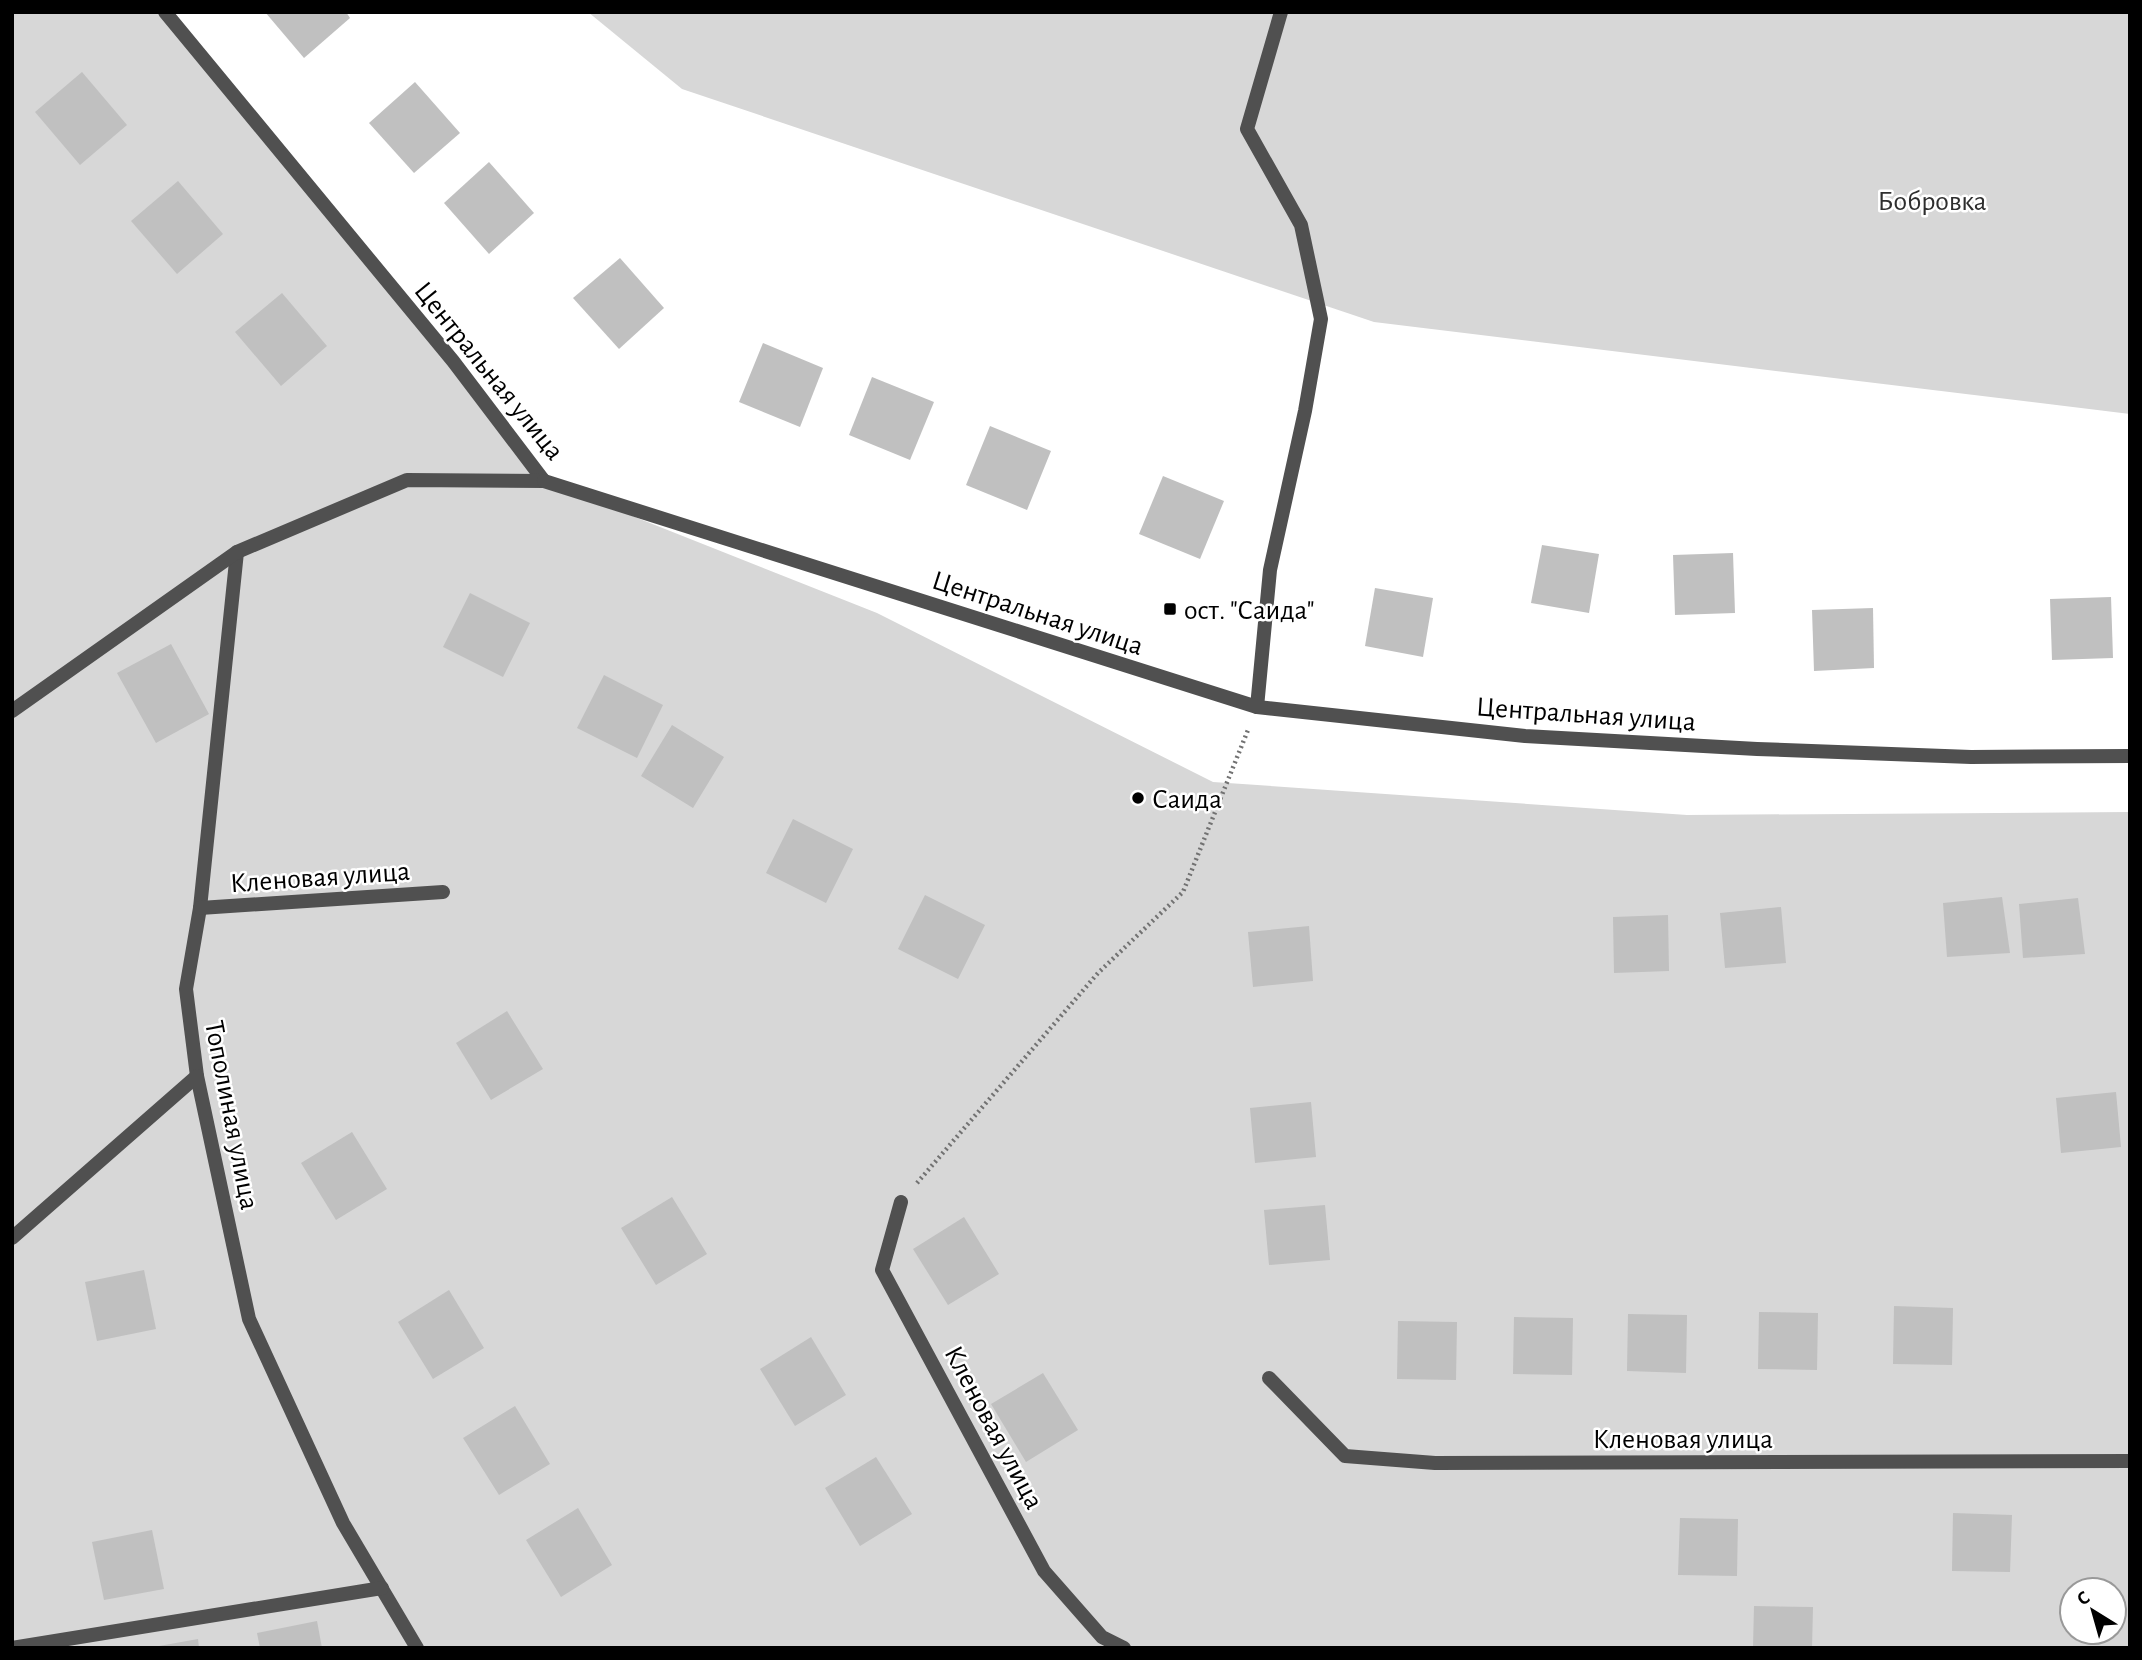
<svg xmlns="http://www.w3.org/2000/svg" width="2142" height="1660" viewBox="0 0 2142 1660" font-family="'Alegreya Sans',sans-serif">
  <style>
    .green { fill: #d7d7d7; fill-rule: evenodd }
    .building { fill: #c0c0c0 }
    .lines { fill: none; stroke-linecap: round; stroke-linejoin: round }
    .path { stroke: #727272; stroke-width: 4.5; stroke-dasharray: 2 3.5; stroke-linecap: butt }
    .service { stroke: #505050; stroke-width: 14 }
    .minor { stroke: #505050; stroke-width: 14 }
    .tertiary { stroke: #505050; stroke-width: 14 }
    .poi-dot { fill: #000; stroke: #fff; stroke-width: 2.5 }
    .labels { text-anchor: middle; stroke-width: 5; stroke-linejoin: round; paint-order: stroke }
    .park-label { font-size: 28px; fill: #2e2e2e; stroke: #fff }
    .street-label { font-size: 28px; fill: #000; stroke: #fff }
    .poi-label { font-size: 28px; fill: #000; stroke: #fff; text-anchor: start }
  </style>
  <rect width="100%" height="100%" fill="#fff"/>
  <g class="green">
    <path d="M 12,12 L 165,12 L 544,481 L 877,613 L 1213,782 L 1687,815 L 2130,812 L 2130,1648 L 12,1648 ZM 2072,1590 L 2114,1590 L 2114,1632 L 2072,1632 Z"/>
    <polygon points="588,12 2130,12 2130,414 1374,322 682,89"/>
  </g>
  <g class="building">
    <polygon points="265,12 346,12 350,18 304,58"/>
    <polygon points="82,72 127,125 80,165 35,112"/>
    <polygon points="415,82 460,133 414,173 369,123"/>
    <polygon points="489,162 534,213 489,254 444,203"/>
    <polygon points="178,181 223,234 177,274 131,221"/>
    <polygon points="620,258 664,308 619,349 573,298"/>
    <polygon points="282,293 327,346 281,386 235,332"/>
    <polygon points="763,343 823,368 800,427 739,402"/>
    <polygon points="872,377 934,402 910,460 849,435"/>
    <polygon points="990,426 1051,451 1027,510 966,485"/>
    <polygon points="1163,476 1224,501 1200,559 1139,534"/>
    <polygon points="1542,545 1599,554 1589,613 1531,603"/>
    <polygon points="1733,553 1735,613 1675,615 1673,555"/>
    <polygon points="1375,588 1433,598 1423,657 1365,646"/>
    <polygon points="470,593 530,623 503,677 443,647"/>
    <polygon points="2111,597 2113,658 2052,660 2050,599"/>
    <polygon points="1873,608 1874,668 1814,671 1812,610"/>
    <polygon points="171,644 209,714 156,743 117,673"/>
    <polygon points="604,675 663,705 637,758 577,728"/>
    <polygon points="672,725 724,757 693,808 641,776"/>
    <polygon points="793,819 853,849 826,903 766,873"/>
    <polygon points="925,895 985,925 958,979 898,949"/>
    <polygon points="2002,897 2010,953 1947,957 1943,903"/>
    <polygon points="2078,898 2085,954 2023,958 2019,904"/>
    <polygon points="1781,907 1786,963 1725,968 1720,913"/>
    <polygon points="1668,915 1669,971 1614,973 1613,917"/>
    <polygon points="1309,926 1313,981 1253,987 1248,932"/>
    <polygon points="507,1011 543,1069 491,1100 456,1043"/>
    <polygon points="2116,1092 2121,1147 2061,1153 2056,1098"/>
    <polygon points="1311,1102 1316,1157 1255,1163 1250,1108"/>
    <polygon points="352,1132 387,1189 336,1220 301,1163"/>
    <polygon points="672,1197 707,1254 656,1285 621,1228"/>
    <polygon points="1325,1205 1330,1260 1269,1265 1264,1210"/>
    <polygon points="964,1217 999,1274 948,1305 913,1249"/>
    <polygon points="144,1270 156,1329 97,1341 85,1282"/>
    <polygon points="449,1290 484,1348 433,1379 398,1322"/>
    <polygon points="1894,1306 1953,1308 1952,1365 1893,1364"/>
    <polygon points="1759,1312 1818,1313 1817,1370 1758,1369"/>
    <polygon points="1628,1314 1687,1315 1686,1373 1627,1371"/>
    <polygon points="1514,1317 1573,1318 1572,1375 1513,1374"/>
    <polygon points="1398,1321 1457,1322 1456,1380 1397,1379"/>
    <polygon points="811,1337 846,1395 795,1426 760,1369"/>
    <polygon points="1043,1373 1078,1430 1026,1462 991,1404"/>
    <polygon points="515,1406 550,1464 499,1495 463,1438"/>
    <polygon points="876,1457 912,1514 860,1546 825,1488"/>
    <polygon points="578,1508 612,1565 561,1597 526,1540"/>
    <polygon points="1953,1513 2012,1515 2010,1572 1952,1571"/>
    <polygon points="1680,1518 1738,1519 1737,1576 1678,1575"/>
    <polygon points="152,1530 164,1589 104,1600 92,1542"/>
    <polygon points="1754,1606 1813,1607 1812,1648 1753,1648"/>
    <polygon points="317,1621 322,1648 260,1648 257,1633"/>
    <polygon points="198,1639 199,1648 159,1648 159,1646"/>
  </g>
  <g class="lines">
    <polyline class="path" points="917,1183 1098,973 1183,892 1248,730"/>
    <polyline class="service" points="1257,707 1270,570 1305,411 1321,319 1301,225 1247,129 1281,12"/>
    <g class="minor">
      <polyline points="165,12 453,361 544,481"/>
      <polyline points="237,552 200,908 186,989 197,1076 249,1319 343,1523 417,1648"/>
      <polyline points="12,711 237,552 407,480 544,481"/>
      <polyline points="200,908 443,892"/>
      <polyline points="901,1202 882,1270 1044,1571 1102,1637 1124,1648"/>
      <polyline points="12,1238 197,1076"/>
      <polyline points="1269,1378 1345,1456 1435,1463 2130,1461"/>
      <polyline points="12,1648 382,1588"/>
    </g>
    <polyline class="tertiary" points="544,481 1257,707 1525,736 1757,749 1971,757 2130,756"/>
  </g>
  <g class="poi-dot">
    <rect x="1163" y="602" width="14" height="14" rx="3.5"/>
    <circle cx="1138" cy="798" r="7"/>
  </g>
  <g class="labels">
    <g class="park-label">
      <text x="1932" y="210">Бобровка</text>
    </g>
    <g class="street-label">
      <text transform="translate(490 370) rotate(51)" y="10">Центральная улица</text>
      <text transform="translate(1038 612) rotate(18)" y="10">Центральная улица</text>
      <text transform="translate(1586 713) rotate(4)" y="10">Центральная улица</text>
      <text transform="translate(320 876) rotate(-4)" y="10">Кленовая улица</text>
      <text transform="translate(233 1115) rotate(79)" y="10">Тополиная улица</text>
      <text transform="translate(995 1427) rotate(62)" y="10">Кленовая улица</text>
      <text x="1683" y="1448">Кленовая улица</text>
    </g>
    <g class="poi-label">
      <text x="1184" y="619">ост. "Саида"</text>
      <text x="1152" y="808">Саида</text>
    </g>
  </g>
  <rect width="2142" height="1660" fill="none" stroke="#000000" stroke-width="28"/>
  <g transform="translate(2093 1611) rotate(323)"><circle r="33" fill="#ffffff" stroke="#999999" stroke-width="2"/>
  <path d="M0-5L12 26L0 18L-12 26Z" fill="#000000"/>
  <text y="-10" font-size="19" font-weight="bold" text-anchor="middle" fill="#000000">С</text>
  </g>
</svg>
